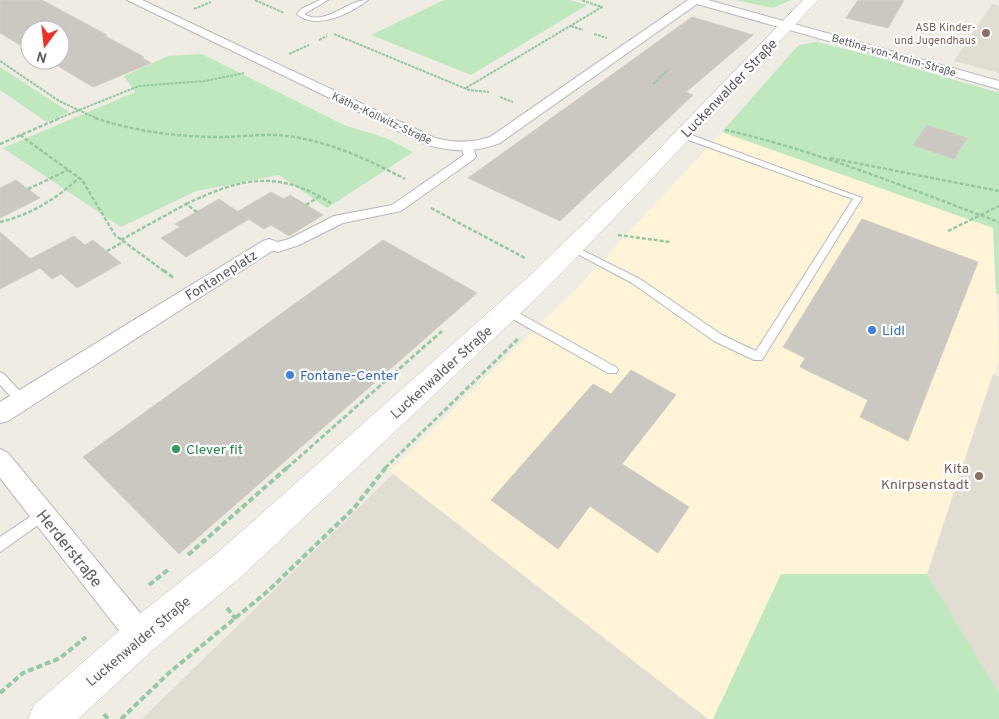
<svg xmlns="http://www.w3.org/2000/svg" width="999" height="719" viewBox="0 0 999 719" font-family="Overpass,sans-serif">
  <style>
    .commercial { fill: #fff4d7 }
    .education { fill: #e1ddd3 }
    .green { fill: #bfe8be }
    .building { fill: #cbc8c2; stroke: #d4cdc1 }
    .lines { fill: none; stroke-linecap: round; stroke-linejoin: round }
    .service-casing { stroke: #b5b9be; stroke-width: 2 }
    .pedestrian-casing { stroke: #b5b9be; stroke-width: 2 }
    .minor-casing { stroke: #b5b9be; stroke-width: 2 }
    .secondary-casing { stroke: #b6bac0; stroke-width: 1 }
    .path-far3 { stroke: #96c9a3; stroke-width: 2; stroke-dasharray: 3 1; stroke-linecap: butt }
    .path-far2 { stroke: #96c9a3; stroke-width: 2.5; stroke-dasharray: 4 2; stroke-linecap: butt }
    .path-far1 { stroke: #96c9a3; stroke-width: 3; stroke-dasharray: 5 2.5; stroke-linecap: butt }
    .path { stroke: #96c9a3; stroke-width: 4; stroke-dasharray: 6 3; stroke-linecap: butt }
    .service { fill: #fff; fill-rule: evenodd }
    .pedestrian { fill: #fff; fill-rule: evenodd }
    .minor { fill: #fff; fill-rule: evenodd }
    .secondary { fill: #fff; fill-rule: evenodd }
    .education-dot { fill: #8d6e63; stroke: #fff; stroke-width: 2 }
    .shop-dot { fill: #3f7fe0; stroke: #fff; stroke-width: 2 }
    .leisure-dot { fill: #2e9e5b; stroke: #fff; stroke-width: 2 }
    .labels { text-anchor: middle; stroke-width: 4.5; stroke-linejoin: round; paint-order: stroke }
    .far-education-label { font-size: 11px; fill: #785e54; stroke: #fff; text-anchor: end }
    .far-street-label { font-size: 11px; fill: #5b5f64; stroke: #fff }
    .street-label { font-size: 14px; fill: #5b5f64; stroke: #fff }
    .shop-label { font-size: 14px; fill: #366cbe; stroke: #fff; text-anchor: start }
    .leisure-label { font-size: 14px; fill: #27864d; stroke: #fff; text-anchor: start }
    .education-label { font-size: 14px; fill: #785e54; stroke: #fff; text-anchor: end }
    .near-street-label { font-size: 16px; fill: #5b5f64; stroke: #fff }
  </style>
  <rect width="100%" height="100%" fill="#efece3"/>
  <polygon class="commercial" points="722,132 993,228 999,358 927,574 781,575 713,719 708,719 390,471 577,288"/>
  <g class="education">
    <polygon points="992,4 999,6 999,73 954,61"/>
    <polygon points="993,374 999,377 999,693 927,574"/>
    <polygon points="393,474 708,719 142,719"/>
  </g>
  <g class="green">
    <polygon points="444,0 570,0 587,5 471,75 371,35"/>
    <polygon points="735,0 791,0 773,8"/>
    <polygon points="817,42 873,56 999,93 999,294 996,293 993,228 722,132 795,49 799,45"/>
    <polygon points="202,54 344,125 386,138 413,152 327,208 279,175 196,191 121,227 3,148 135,92 124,76 168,56"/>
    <polygon points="0,67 69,112 47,122 0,90"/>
    <polygon points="781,574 927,574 999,693 999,719 713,719"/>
  </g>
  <g class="building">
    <polygon points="0,0 42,0 107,35 105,36 144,57 142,58 151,63 93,87 48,60 60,60 60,30 30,30 30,51 0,33"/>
    <polygon points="858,0 904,0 888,28 846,18"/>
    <polygon points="692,17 753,35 686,92 693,95 560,221 468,178"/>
    <polygon points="927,125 967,138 954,159 913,145"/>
    <polygon points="16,180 40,198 0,218 0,188"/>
    <polygon points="271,192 284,199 290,195 323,215 289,236 271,225 264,229 237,212"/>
    <polygon points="219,199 249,219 186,257 161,238 180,227 175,224"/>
    <polygon points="862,219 978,262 908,441 860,417 868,400 800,367 805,358 783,347"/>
    <polygon points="0,232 34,262 30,259 74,236 85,245 93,240 121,263 77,288 61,274 52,279 40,268 0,289"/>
    <polygon points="383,240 477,293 179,554 83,457"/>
    <polygon points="631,370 676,395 622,464 689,507 658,553 590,506 558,549 491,500 593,384 611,394"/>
  </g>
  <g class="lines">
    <g class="service-casing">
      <g id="service">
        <path d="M 320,0 L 328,0 L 304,14 C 325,27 346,0 368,0 C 351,13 316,31 297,14 L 301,9 Z"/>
        <polygon points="680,133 686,133 862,198 762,360 754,360 714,341 632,283 568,249 570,247 576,247 640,279 722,335 756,351 853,199 680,137"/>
        <polygon points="508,307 616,367 618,370 616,373 608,373 504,314 503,311"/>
        <polygon points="0,372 4,374 26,398 28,401 26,404 22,406 18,404 0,385"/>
        <polygon points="43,508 48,510 50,514 48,518 0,552 0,537"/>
      </g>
    </g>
    <g class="pedestrian-casing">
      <polygon id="pedestrian" points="467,143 473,147 476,156 474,159 401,211 343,223 299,245 278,252 264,248 262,245 269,240 278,242 289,239 334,216 392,205 464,155 461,147"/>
    </g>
    <g class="minor-casing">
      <g id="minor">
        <path d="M 127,0 L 142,0 L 435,138 C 454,143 472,143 490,137 L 688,0 L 708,0 L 999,81 L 999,89 L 697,4 L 500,143 C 474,153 451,152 425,144 Z"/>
        <polygon points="269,239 275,241 278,245 275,249 8,421 0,423 0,402 263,241"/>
        <polygon points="0,449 8,453 151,626 155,636 151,646 141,650 131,646 0,478"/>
      </g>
    </g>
    <g class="secondary-casing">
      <polygon id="secondary" points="803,0 818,0 648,183 543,292 241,577 154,649 78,719 28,719 34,705 128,623 217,553 525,280 634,175"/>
    </g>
    <g class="path-far3">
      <polyline points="255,0 284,13"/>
      <polyline points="194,9 211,2"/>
      <polyline points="571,26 583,30"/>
      <polyline points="334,34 469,90 489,92"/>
      <polyline points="594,34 607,38"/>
      <polyline points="319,40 327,36"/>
      <polyline points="289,54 309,45"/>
      <polyline points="0,61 59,101 98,119"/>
      <polyline points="653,84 668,70"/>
      <polyline points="466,88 602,7 581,0"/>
      <polyline points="500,97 513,102"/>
      <polyline points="57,119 139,86 205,81 244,73"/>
    </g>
    <g class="path-far2">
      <path d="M 95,118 C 133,131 178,137 219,137 C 242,137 265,133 287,136 C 329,141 369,160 405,179"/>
      <path d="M 725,130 C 819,151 909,189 999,222"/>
      <polyline points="20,135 82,180 115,235 165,272"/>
      <polyline points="0,144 60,118"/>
      <polyline points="830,158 999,191"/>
      <polyline points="28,189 68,170"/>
      <path d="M 186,204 C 241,178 277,169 331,203"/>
      <polyline points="306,205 320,196"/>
      <polyline points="431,208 525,258"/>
      <path d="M 0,222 C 30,215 56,199 79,178"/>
      <polyline points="948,231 999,206"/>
      <polyline points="618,235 670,242"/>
      <polyline points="121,240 186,204 197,212"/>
      <polyline points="107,251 123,242"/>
    </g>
    <g class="path-far1">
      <polyline points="163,270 175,279"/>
      <polyline points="287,468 442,331"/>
      <polyline points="385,468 518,339"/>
    </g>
    <g class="path">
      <polyline points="188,555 289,466"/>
      <polyline points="149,585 169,569"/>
      <polyline points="227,608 236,619"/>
      <polyline points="0,693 23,673 60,658 86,637"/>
      <polyline points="104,714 108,719"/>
      <polyline points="121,719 170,672 268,591 354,508 387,466"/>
    </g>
    <use href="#service" class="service"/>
    <use href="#pedestrian" class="pedestrian"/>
    <use href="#minor" class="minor"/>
    <use href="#secondary" class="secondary"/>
  </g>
  <g class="education-dot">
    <circle cx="986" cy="33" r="5"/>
    <circle cx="979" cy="476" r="5"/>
  </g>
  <g class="shop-dot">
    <circle cx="872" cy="330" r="5"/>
    <circle cx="290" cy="375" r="5"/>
  </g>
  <circle class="leisure-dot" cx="176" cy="449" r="5"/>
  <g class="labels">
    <g class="far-education-label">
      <text x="976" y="31">ASB Kinder-<tspan x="976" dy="13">und Jugendhaus</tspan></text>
    </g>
    <g class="far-street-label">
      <text transform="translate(894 55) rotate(16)" y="4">Bettina-von-Arnim-Straße</text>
      <text transform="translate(382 118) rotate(25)" y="4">Käthe-Kollwitz-Straße</text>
    </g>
    <g class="street-label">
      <text transform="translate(729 88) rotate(-46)" y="5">Luckenwalder Straße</text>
      <text transform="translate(221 275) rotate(-32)" y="5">Fontaneplatz</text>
      <text transform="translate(441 372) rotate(-42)" y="5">Luckenwalder Straße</text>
      <text transform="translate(138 641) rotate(-40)" y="5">Luckenwalder Straße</text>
    </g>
    <g class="shop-label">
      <text x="882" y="335">Lidl</text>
      <text x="300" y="380">Fontane-Center</text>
    </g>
    <g class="leisure-label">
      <text x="186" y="454">Clever fit</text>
    </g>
    <g class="education-label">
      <text x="969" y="473">Kita<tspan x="969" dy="16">Knirpsenstadt</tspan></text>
    </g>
    <g class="near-street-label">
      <text transform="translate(70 548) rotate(51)" y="6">Herderstraße</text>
    </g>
  </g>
  <g transform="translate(45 45) rotate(195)"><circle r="24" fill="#ffffff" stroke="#bdbfc1"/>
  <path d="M0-4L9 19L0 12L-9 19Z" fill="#f22e25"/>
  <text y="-8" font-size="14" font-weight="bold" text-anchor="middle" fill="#5b5f64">N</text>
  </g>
</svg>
